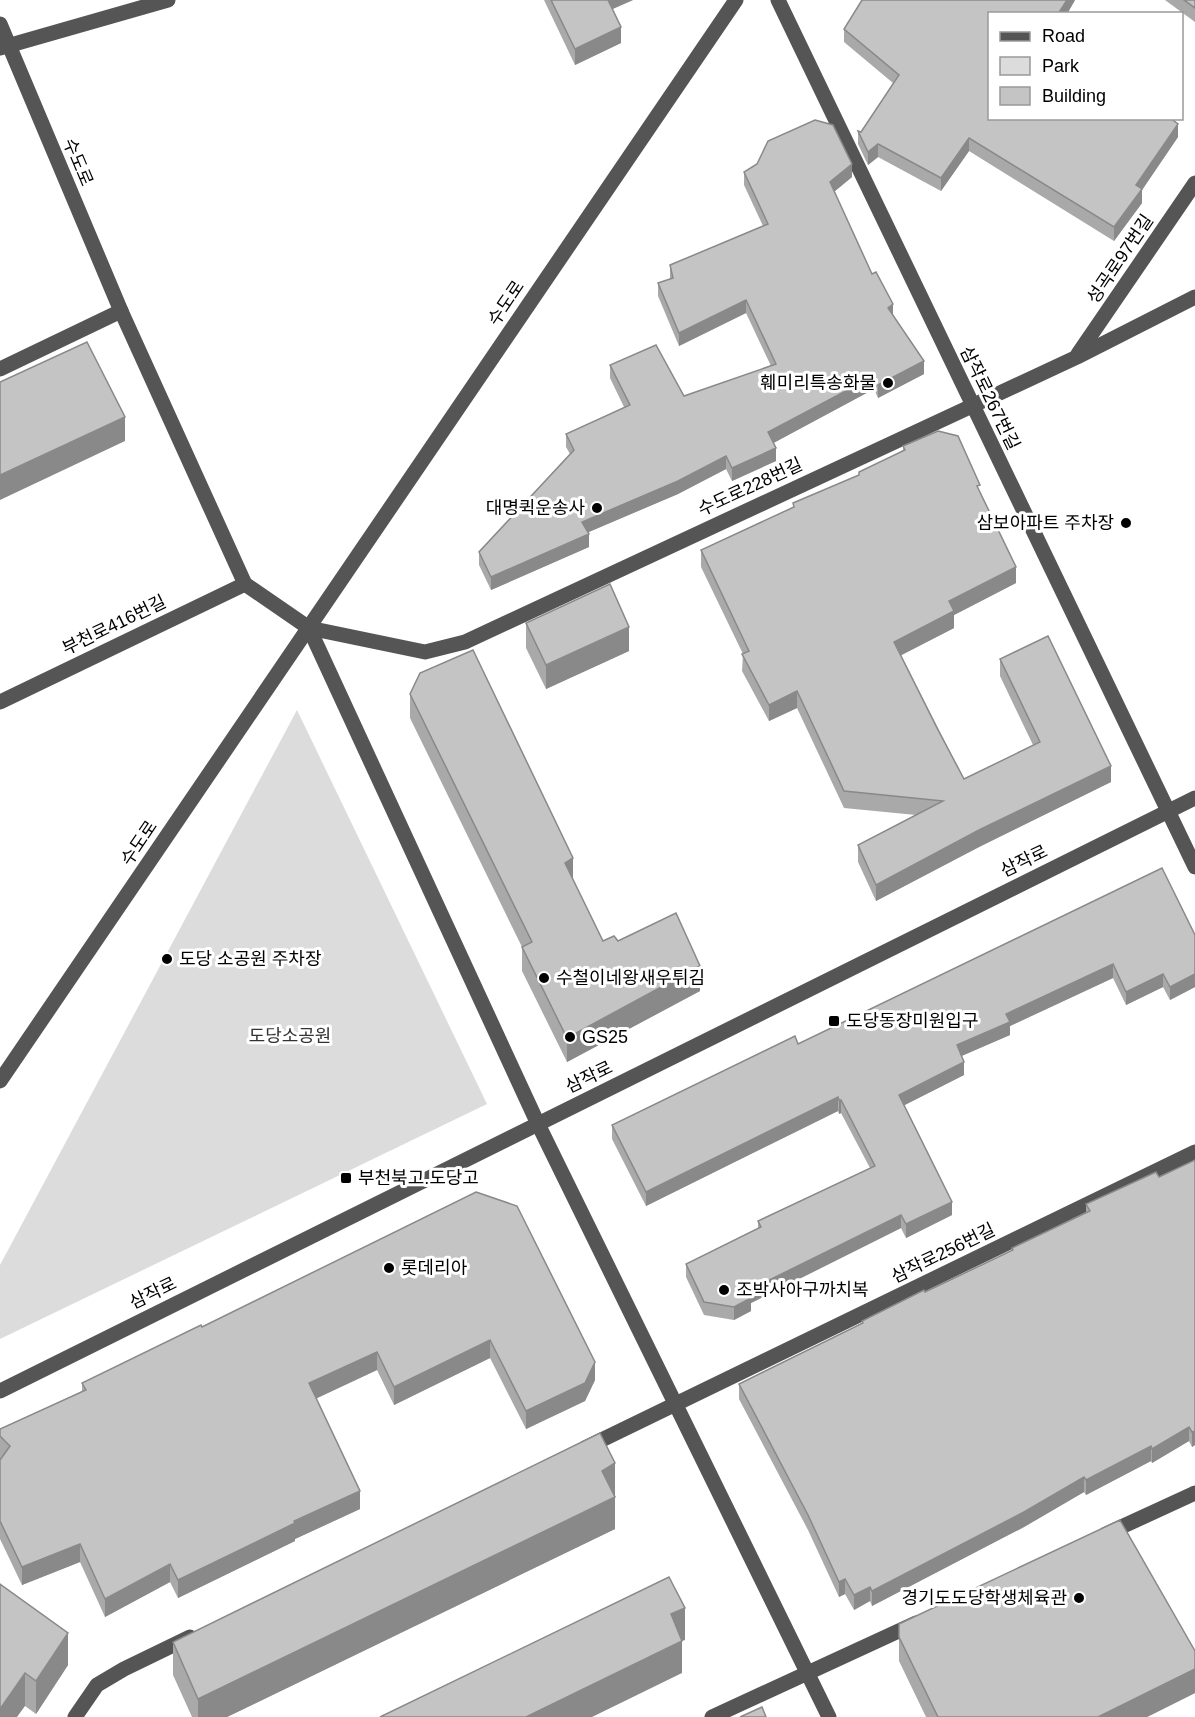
<svg xmlns="http://www.w3.org/2000/svg" width="1195" height="1717" viewBox="0 0 1195 1717" font-family="Helvetica,'Noto Sans KR',sans-serif">
  <style>
    .green { fill: #dcdcdc }
    .lines { fill: none; stroke-linecap: round; stroke-linejoin: round }
    .minor { stroke: #555; stroke-width: 15 }
    .wall { fill: #a9a9a9 }
    .shaded-wall { fill: #898989 }
    .building { fill: #c4c4c4; stroke: #898989; stroke-width: 1.5 }
    .poi-dot { fill: #000; stroke: #fff; stroke-width: 2 }
    .labels { text-anchor: middle; stroke-width: 6; stroke-linejoin: round; paint-order: stroke }
    .street-label { font-size: 18px; fill: #000; stroke: #fff }
    .poi-label { font-size: 18px; fill: #000; stroke: #fff; text-anchor: start }
    .park-label { font-size: 18px; fill: #333; stroke: #fff }
  </style>
  <rect width="100%" height="100%" fill="#fff"/>
  <polygon class="green" points="297,710 487,1104 0,1339 0,1265"/>
  <g class="lines">
    <g class="minor">
      <polyline points="778,0 1195,867"/>
      <polyline points="0,24 121,311 245,584 309,628 425,652 465,642 1077,357 1195,297"/>
      <polyline points="0,48 168,0"/>
      <polyline points="1078,354 1195,183"/>
      <polyline points="0,369 121,311"/>
      <polyline points="309,628 538,1124 829,1717"/>
      <polyline points="0,702 245,584"/>
      <polyline points="0,1081 736,0"/>
      <polyline points="0,1391 1195,798"/>
      <polyline points="585,1448 1195,1152"/>
      <polyline points="1106,1534 1195,1493"/>
      <polyline points="75,1717 97,1685 124,1669 190,1637"/>
      <polyline points="712,1717 916,1623"/>
    </g>
  </g>
  <g class="wall">
    <polygon points="544,0 633,0 612,9 621,43 575,65"/>
    <polygon points="862,0 1075,0 1067,14 990,14 1178,137 1142,190 1142,203 1114,241 969,151 941,191 878,157 868,165 858,144 858,131 861,132 893,83 844,42 844,29"/>
    <polygon points="1165,0 1195,0 1195,22"/>
    <polygon points="744,172 852,177 834,192 872,274 924,374 878,398 874,389 773,443 776,461 732,481 726,469 678,494 588,532 589,547 491,590 479,565 479,552 570,454 566,447 566,434 624,407 610,378 610,365 684,396 771,366 746,313 679,346 658,296 658,283 670,279 670,265 763,226 744,185"/>
    <polygon points="903,446 980,492 1016,583 954,615 954,628 901,655 964,779 1033,745 1000,676 1000,659 1111,782 979,847 876,901 858,862 858,845 916,815 844,808 797,708 769,721 742,671 743,654 701,567 701,550 793,507 793,503 859,475 903,450"/>
    <polygon points="526,623 629,651 546,689 526,648"/>
    <polygon points="410,694 573,881 603,941 618,941 700,991 567,1062 522,971 522,947 410,718"/>
    <polygon points="1195,935 1195,987 1170,1000 1163,987 1126,1005 1113,978 1010,1026 1010,1035 961,1056 964,1075 904,1105 952,1215 906,1238 901,1228 751,1303 751,1311 734,1320 704,1315 686,1277 686,1264 758,1228 758,1221 870,1168 841,1113 839,1114 838,1111 646,1206 612,1139 612,1125 798,1044"/>
    <polygon points="1195,1160 1195,1445 1192,1447 1189,1441 1152,1463 1151,1461 1086,1495 1084,1492 1024,1527 872,1606 870,1601 854,1610 845,1594 839,1597 808,1530 739,1399 739,1384 862,1323 862,1321 1012,1251 1012,1248 1086,1212 1086,1204 1159,1177"/>
    <polygon points="476,1192 595,1380 585,1401 526,1429 490,1358 394,1405 377,1370 316,1398 360,1509 295,1539 295,1541 178,1598 170,1582 105,1617 80,1562 22,1585 0,1539 0,1429 82,1391 82,1383 202,1327"/>
    <polygon points="615,1495 614,1496 615,1529 227,1717 192,1717 173,1675 173,1642"/>
    <polygon points="0,1584 68,1665 36,1714 25,1706"/>
    <polygon points="899,1624 1195,1651 1195,1693 1147,1717 926,1717 899,1661"/>
  </g>
  <g class="shaded-wall">
    <polygon points="606,0 633,0 606,12"/>
    <polygon points="1067,0 1075,0 1067,14 1058,14"/>
    <polygon points="621,27 621,43 575,65 575,49"/>
    <polygon points="1178,124 1178,137 1142,190 1142,203 1114,241 1114,227 1136,185"/>
    <polygon points="969,138 969,151 941,191 941,178"/>
    <polygon points="878,144 878,157 868,165 868,152"/>
    <polygon points="852,164 852,177 830,195 830,182"/>
    <polygon points="746,300 746,313 679,346 679,333"/>
    <polygon points="893,304 893,317 888,308"/>
    <polygon points="924,361 924,374 878,398 878,385"/>
    <polygon points="874,376 874,389 768,446 768,432"/>
    <polygon points="125,417 125,441 0,500 0,475"/>
    <polygon points="776,448 776,461 732,481 732,468"/>
    <polygon points="726,456 726,469 678,494 582,535 582,522"/>
    <polygon points="589,534 589,547 491,590 491,577"/>
    <polygon points="1016,567 1016,583 954,615 954,628 894,659 894,642 949,601"/>
    <polygon points="629,627 629,651 546,689 546,665"/>
    <polygon points="797,691 797,708 769,721 769,705"/>
    <polygon points="1111,766 1111,782 979,847 876,901 876,885 979,830"/>
    <polygon points="573,858 573,883 565,863"/>
    <polygon points="1113,964 1113,978 1010,1026 1010,1035 957,1058 957,1045 1006,1014"/>
    <polygon points="700,966 700,991 567,1062 567,1038"/>
    <polygon points="1163,974 1163,987 1126,1005 1126,992"/>
    <polygon points="1195,974 1195,987 1170,1000 1170,987"/>
    <polygon points="964,1062 964,1075 899,1108 899,1095"/>
    <polygon points="838,1097 838,1111 646,1206 646,1192"/>
    <polygon points="839,1100 841,1100 841,1113 839,1114"/>
    <polygon points="952,1202 952,1215 906,1238 906,1224"/>
    <polygon points="901,1215 901,1228 751,1303 751,1311 734,1320 734,1307 747,1291"/>
    <polygon points="490,1340 490,1358 394,1405 394,1387"/>
    <polygon points="377,1352 377,1370 309,1402 309,1383"/>
    <polygon points="595,1362 595,1380 585,1401 526,1429 526,1411"/>
    <polygon points="1189,1427 1189,1441 1152,1463 1152,1449"/>
    <polygon points="1195,1431 1195,1445 1192,1447 1192,1432"/>
    <polygon points="1151,1446 1151,1461 1086,1495 1086,1480"/>
    <polygon points="615,1463 615,1495 602,1503 602,1471"/>
    <polygon points="1084,1477 1084,1492 1024,1527 872,1606 872,1591"/>
    <polygon points="360,1491 360,1509 295,1539 295,1541 178,1598 178,1580 294,1521"/>
    <polygon points="615,1497 615,1529 227,1717 198,1717 198,1699"/>
    <polygon points="80,1544 80,1562 22,1585 22,1567"/>
    <polygon points="170,1564 170,1582 105,1617 105,1599"/>
    <polygon points="845,1579 845,1594 839,1597 839,1582"/>
    <polygon points="870,1587 870,1601 854,1610 854,1595"/>
    <polygon points="685,1608 685,1640 682,1641 682,1673 592,1717 526,1717 671,1614"/>
    <polygon points="68,1633 68,1665 36,1714 36,1681"/>
    <polygon points="1195,1669 1195,1693 1147,1717 1098,1717"/>
    <polygon points="25,1673 25,1706 17,1717 0,1717 0,1709"/>
  </g>
  <g class="building">
    <polygon points="551,0 608,0 621,27 575,49"/>
    <polygon points="862,0 1067,0 1058,14 990,14 990,118 1170,118 1178,124 1136,185 1142,189 1114,227 969,138 941,178 878,144 868,152 858,131 861,132 899,75 844,29"/>
    <polygon points="1184,0 1195,0 1195,8"/>
    <polygon points="815,120 833,125 852,164 830,182 872,274 876,272 893,304 888,308 924,361 878,385 874,376 768,432 776,448 732,468 726,456 678,481 582,522 589,534 491,577 479,552 574,450 566,434 630,405 610,365 656,345 684,396 776,364 746,300 679,333 658,283 673,278 670,265 768,224 744,172 757,164 768,141"/>
    <polygon points="87,342 125,417 0,475 0,382"/>
    <polygon points="938,431 958,436 980,485 977,486 1016,567 949,601 954,611 894,642 937,728 964,779 1040,742 1000,659 1048,636 1111,766 979,830 876,885 858,845 943,801 844,791 797,691 769,705 742,654 749,651 701,550 794,507 793,503 859,475 859,472 905,450 903,446"/>
    <polygon points="610,584 629,627 546,665 526,623"/>
    <polygon points="473,650 573,858 565,863 603,941 614,936 618,941 676,913 700,966 567,1038 522,947 532,942 410,694 420,673"/>
    <polygon points="1162,868 1195,935 1195,974 1170,987 1163,974 1126,992 1113,964 1006,1014 1010,1022 957,1045 964,1062 899,1095 952,1202 906,1224 901,1215 747,1291 751,1298 734,1307 704,1302 686,1264 761,1227 758,1221 875,1166 841,1100 839,1100 838,1097 646,1192 612,1125 795,1036 798,1044"/>
    <polygon points="1195,1160 1195,1431 1192,1432 1189,1427 1152,1449 1151,1446 1086,1480 1084,1477 1024,1512 872,1591 870,1587 854,1595 845,1579 839,1582 808,1515 739,1384 863,1323 862,1321 924,1290 925,1292 1013,1250 1012,1248 1090,1211 1086,1204 1156,1172 1159,1177"/>
    <polygon points="476,1192 517,1206 595,1362 585,1383 526,1411 490,1340 394,1387 377,1352 309,1383 360,1491 294,1521 295,1523 178,1580 170,1564 105,1599 80,1544 22,1567 0,1521 0,1460 10,1446 0,1436 0,1429 86,1390 82,1383 201,1325 202,1327"/>
    <polygon points="600,1433 615,1463 602,1471 615,1497 198,1699 173,1642"/>
    <polygon points="1120,1520 1195,1651 1195,1669 1098,1717 938,1717 899,1637 899,1624"/>
    <polygon points="669,1577 685,1608 671,1614 682,1641 526,1717 380,1717"/>
    <polygon points="0,1584 68,1633 36,1681 25,1673 0,1709"/>
    <polygon points="762,1707 766,1717 740,1717"/>
  </g>
  <g class="poi-dot">
    <circle cx="888" cy="383" r="6"/>
    <circle cx="597" cy="508" r="6"/>
    <circle cx="1126" cy="523" r="6"/>
    <circle cx="167" cy="959" r="6"/>
    <circle cx="544" cy="978" r="6"/>
    <rect x="828" y="1015" width="12" height="12" rx="3"/>
    <circle cx="570" cy="1037" r="6"/>
    <rect x="340" y="1172" width="12" height="12" rx="3"/>
    <circle cx="389" cy="1268" r="6"/>
    <circle cx="724" cy="1290" r="6"/>
    <circle cx="1079" cy="1598" r="6"/>
  </g>
  <g class="labels">
    <g class="street-label">
      <text transform="translate(78 162) rotate(67)" y="6">수도로</text>
      <text transform="translate(1120 259) rotate(-56)" y="6">성곡로97번길</text>
      <text transform="translate(506 303) rotate(-56)" y="6">수도로</text>
      <text transform="translate(990 398) rotate(64)" y="6">삼작로267번길</text>
      <text transform="translate(750 487) rotate(-25)" y="6">수도로228번길</text>
      <text transform="translate(114 625) rotate(-26)" y="6">부천로416번길</text>
      <text transform="translate(139 843) rotate(-56)" y="6">수도로</text>
      <text transform="translate(1024 861) rotate(-26)" y="6">삼작로</text>
      <text transform="translate(589 1077) rotate(-26)" y="6">삼작로</text>
      <text transform="translate(943 1253) rotate(-26)" y="6">삼작로256번길</text>
      <text transform="translate(153 1293) rotate(-26)" y="6">삼작로</text>
    </g>
    <g class="poi-label">
      <text x="876" y="389" text-anchor="end">훼미리특송화물</text>
      <text x="585" y="514" text-anchor="end">대명퀵운송사</text>
      <text x="1114" y="529" text-anchor="end">삼보아파트 주차장</text>
      <text x="179" y="965">도당 소공원 주차장</text>
      <text x="556" y="984">수철이네왕새우튀김</text>
      <text x="846" y="1027">도당동장미원입구</text>
      <text x="582" y="1043">GS25</text>
      <text x="358" y="1184">부천북고.도당고</text>
      <text x="401" y="1274">롯데리아</text>
      <text x="736" y="1296">조박사아구까치복</text>
      <text x="1067" y="1604" text-anchor="end">경기도도당학생체육관</text>
    </g>
    <g class="park-label">
      <text x="290" y="1042">도당소공원</text>
    </g>
  </g>
  <rect x="988" y="12" width="195" height="108" fill="#ffffff" stroke="#999999" stroke-width="1.5"/>
  <rect x="1000" y="32" width="30" height="9" fill="#555555" stroke="#999999" stroke-width="1.5"/>
  <text x="1042" y="42" font-size="18" fill="#000000">Road</text>
  <rect x="1000" y="57" width="30" height="18" fill="#dcdcdc" stroke="#999999" stroke-width="1.5"/>
  <text x="1042" y="72" font-size="18" fill="#000000">Park</text>
  <rect x="1000" y="87" width="30" height="18" fill="#c4c4c4" stroke="#999999" stroke-width="1.5"/>
  <text x="1042" y="102" font-size="18" fill="#000000">Building</text>
</svg>
